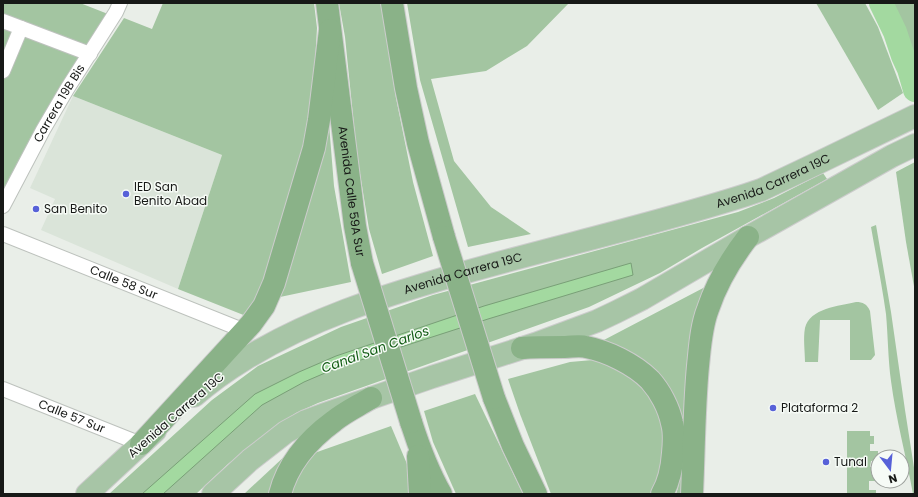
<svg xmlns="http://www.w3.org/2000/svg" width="918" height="497" viewBox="0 0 918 497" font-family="Poppins,sans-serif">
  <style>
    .built { fill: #dae4d9 }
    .green { fill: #a3c5a1 }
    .water { fill: #a3d9a0; stroke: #799f77 }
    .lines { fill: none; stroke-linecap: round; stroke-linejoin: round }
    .river { stroke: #a3d9a0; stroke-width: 24 }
    .minor-casing { stroke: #bdc2bd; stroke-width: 16 }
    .primary-casing { stroke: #ccc; stroke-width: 24 }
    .trunk-casing { stroke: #ccc; stroke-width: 24 }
    .minor { stroke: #fff; stroke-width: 14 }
    .primary { stroke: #a7c5a6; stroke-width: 22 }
    .trunk { stroke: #8ab288; stroke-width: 22 }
    .trunk-bridge-casing { stroke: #ccc; stroke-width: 24; stroke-linecap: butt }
    .trunk-bridge { stroke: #8ab288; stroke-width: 22 }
    .poi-dot { fill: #5761d8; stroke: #f6fbf6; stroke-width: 1.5 }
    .labels { text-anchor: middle; stroke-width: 3; stroke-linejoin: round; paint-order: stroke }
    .street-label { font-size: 12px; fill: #171917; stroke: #f6fbf6 }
    .poi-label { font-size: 12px; fill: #171917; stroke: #f6fbf6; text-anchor: start }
    .water-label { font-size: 13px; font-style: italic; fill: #0f5a12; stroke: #f6fbf6 }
  </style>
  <rect width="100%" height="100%" fill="#e9eee8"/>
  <polygon class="built" points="73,96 222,155 178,289 41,230 55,199 30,188"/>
  <g class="green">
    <polygon points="3,3 80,3 108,14 43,118 3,190"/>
    <polygon points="163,3 314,3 317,28 312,115 271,275 246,316 178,289 222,155 73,96 124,18 152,29"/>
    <polygon points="339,3 381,3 396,98 413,182 433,256 382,274 369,229 357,155 345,37"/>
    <polygon points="407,3 569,3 527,46 486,71 431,79 454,161 491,207 531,234 468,247 420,80"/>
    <polygon points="816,3 865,3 878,27 903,93 878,110"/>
    <polygon points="893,3 915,3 915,55"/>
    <polygon points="329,124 334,186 351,282 280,297 298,242"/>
    <polygon points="915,162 915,292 906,242 896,172"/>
    <polygon points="823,173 827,179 702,248 660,273 589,307 318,403 296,413 275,427 228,464 196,494 109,494 212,400 258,366 341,327 433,295 738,212 774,198"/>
    <path d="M 876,225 L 891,312 L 905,410 L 915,474 L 915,494 L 913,494 C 906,456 896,419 891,381 C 888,359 888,336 886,314 C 882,285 876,256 871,227 Z"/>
    <polygon points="707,286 685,494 676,494 678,488 684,447 680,417 602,341"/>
    <path d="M 856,302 C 863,302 867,304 870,311 L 875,355 L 871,360 L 850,360 L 850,320 L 820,320 L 818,362 L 805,362 C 805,352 803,338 805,328 C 810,308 839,306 856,302 Z"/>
    <polygon points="604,359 623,368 654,396 668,428 657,494 551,494 520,414 508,379 570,362"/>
    <polygon points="475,394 523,494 456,494 433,442 424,411"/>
    <polygon points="391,426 407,464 410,494 287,494 303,457"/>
    <polygon points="847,431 870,431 870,436 874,436 874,444 870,444 870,451 878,451 878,460 871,461 870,467 877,467 878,481 881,481 869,481 869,490 876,490 876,494 847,494"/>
    <polygon points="287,454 272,494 244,494"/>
  </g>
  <polygon class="water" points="631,263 633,275 488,319 339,367 304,382 262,405 163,494 142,494 255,394 299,372 336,356 484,306"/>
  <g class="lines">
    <polyline class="river" points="881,3 895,32 903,56 909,69 915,90"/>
    <g class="minor-casing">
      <g id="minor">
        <polyline points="3,21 90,54"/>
        <polyline points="3,71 21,28"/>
        <path id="s1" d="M 3,206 L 43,130 L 67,89 L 116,12 L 120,3"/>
        <path id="s2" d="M 3,234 L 245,331"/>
        <path id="s3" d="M 3,389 L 141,444"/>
      </g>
    </g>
    <g class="primary-casing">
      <g id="primary">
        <path id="s4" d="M 194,396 C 210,382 227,370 245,359 C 310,319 380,297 452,276 C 549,248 649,226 746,195 L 761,190 L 822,161 L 915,116"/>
        <polyline points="87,494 155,431"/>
        <polyline points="213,494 250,460 286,432 306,421 325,414 432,377 535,344 597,321 616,312 642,299 748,237 892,156 915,145"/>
      </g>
    </g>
    <g class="trunk-casing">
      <g id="trunk">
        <path id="s5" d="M 327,3 L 355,226 L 362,263"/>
        <polyline points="392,3 406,88 418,143 444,237"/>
        <path d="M 522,348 C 536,347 551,347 565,347 C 572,347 579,345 586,347 C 607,351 634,364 650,380 C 660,391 669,408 672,423 C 675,433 674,443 673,453 C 672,467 669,482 662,494"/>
        <polyline points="494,398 513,446 536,494"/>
        <path d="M 411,422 C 419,447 428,471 441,494"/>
        <polyline points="141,444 251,324 264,306 274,283 314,148 319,120 330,30"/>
        <polyline points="418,456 420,494"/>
        <path d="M 280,494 C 288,463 308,440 334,421 C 345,412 358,406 371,398"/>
        <path d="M 692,494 C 694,451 694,408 698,366 C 700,347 701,327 708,309 C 717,282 731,259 748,237"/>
      </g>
    </g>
    <use href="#minor" class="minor"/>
    <use href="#primary" class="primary"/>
    <use href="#trunk" class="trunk"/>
    <g class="trunk-bridge-casing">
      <g id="trunk-bridge">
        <polyline points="444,237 494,398"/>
        <polyline points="362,263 411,422"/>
      </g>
    </g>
    <use href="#trunk-bridge" class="trunk-bridge"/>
  </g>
  <g class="poi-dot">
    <circle cx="126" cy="194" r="4"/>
    <circle cx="36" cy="209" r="4"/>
    <circle cx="773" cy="408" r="4"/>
    <circle cx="826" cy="462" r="4"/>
  </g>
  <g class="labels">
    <g class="street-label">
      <text dy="4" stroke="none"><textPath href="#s1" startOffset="117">Carrera 19B Bis</textPath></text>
      <text dy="4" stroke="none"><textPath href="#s4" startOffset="622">Avenida Carrera 19C</textPath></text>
      <text dy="4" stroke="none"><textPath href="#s5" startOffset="190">Avenida Calle 59A Sur</textPath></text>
      <text dy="4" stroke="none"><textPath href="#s4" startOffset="298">Avenida Carrera 19C</textPath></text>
      <text dy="4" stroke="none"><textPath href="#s2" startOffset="130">Calle 58 Sur</textPath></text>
      <text transform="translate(176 415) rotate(-41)" y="4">Avenida Carrera 19C</text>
      <text dy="4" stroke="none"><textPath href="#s3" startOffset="74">Calle 57 Sur</textPath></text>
    </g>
    <g class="poi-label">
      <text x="134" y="191">IED San<tspan x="134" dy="14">Benito Abad</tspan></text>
      <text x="44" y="213">San Benito</text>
      <text x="781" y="412">Plataforma 2</text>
      <text x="834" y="466">Tunal</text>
    </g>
    <g class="water-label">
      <text transform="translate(375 349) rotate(-20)" y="5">Canal San Carlos</text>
    </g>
  </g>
  <rect width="918" height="497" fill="none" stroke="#171917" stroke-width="8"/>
  <g transform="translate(890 469) rotate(164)"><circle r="19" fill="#f6fbf6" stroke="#9da19d"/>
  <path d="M0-3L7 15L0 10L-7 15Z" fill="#5761d8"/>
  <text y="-6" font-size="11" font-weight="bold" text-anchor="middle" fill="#171917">N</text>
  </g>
</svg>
